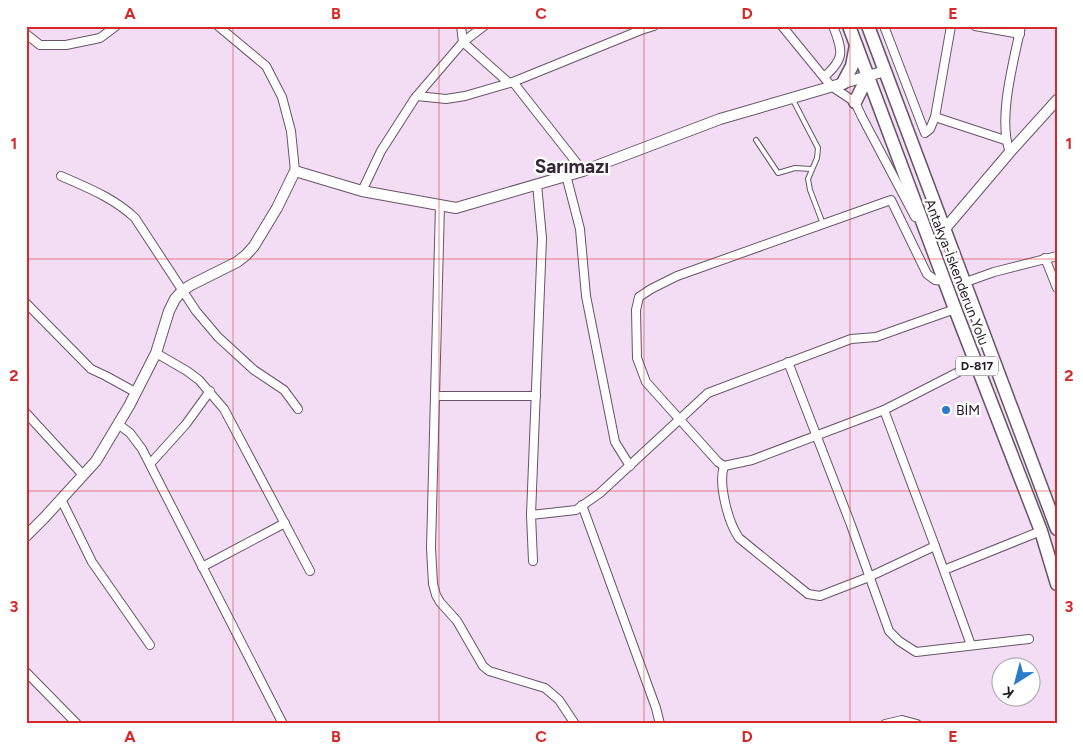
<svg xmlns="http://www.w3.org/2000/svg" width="1083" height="750" viewBox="0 0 1083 750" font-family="Figtree,sans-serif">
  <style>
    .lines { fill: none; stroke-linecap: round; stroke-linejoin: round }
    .service-casing { stroke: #675468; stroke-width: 6 }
    .minor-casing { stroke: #675468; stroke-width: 10 }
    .tertiary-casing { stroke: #675468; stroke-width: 12 }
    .trunk-casing { stroke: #675468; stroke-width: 15 }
    .service { stroke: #fff; stroke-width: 4 }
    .minor { stroke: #fff; stroke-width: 8 }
    .tertiary { stroke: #fff; stroke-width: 10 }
    .trunk { stroke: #fff; stroke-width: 12 }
    .grid { fill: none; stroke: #d62828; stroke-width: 1; stroke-opacity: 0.55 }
    .poi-dot { fill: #2a7bca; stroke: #fff; stroke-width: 2 }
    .labels { text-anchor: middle; stroke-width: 4.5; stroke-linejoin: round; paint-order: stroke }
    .shield { fill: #fff; stroke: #645e64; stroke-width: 1 }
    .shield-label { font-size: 12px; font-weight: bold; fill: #211921 }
    .street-label { font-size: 14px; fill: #211921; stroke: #fff }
    .poi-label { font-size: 14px; fill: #211921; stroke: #fff; text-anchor: start }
    .district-label { font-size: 19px; font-weight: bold; fill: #372638; stroke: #fff }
    .neatline { fill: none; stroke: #d62828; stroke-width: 2 }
    .grid-label { font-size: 16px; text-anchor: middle; font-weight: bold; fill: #d62828 }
  </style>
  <rect width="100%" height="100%" fill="#f3ddf4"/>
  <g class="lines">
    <g class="service-casing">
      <g id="service">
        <polyline points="793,100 818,148 817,158 808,179 810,190 823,224"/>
        <polyline points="756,140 778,173 795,168 811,169"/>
      </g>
    </g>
    <g class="minor-casing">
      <g id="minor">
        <polyline points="218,26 266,66 282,97 291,131 295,171"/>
        <polyline points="484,26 463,42 509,83"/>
        <polyline points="782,26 831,86 855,102 862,117 915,217"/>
        <polyline points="884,26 925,133 930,129 935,117 951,26"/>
        <polyline points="975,26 1020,34"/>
        <polyline points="26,34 40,45 66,45 100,38 116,26"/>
        <path d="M 824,77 C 845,59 843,51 833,26"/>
        <polyline points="513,82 583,171"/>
        <polyline points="417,96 446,99 465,96 513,82 641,30 654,26"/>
        <polyline points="935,117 1005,140"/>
        <path d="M 1010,152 C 997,120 1014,60 1021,26"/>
        <polyline points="566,175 580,229 586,296 615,442 630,466"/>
        <path d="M 61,176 C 88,188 114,198 135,218 L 196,311 L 218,337 L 254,370 L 284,390 L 298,409"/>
        <polyline points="362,191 381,151 415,98 463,42 461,26"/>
        <polyline points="440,205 431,548 433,584 436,595 440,602 457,621 483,666 489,671 545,688 559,700 575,724"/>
        <polyline points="1045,258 1057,288"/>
        <polyline points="944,281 935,280 927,274 891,200 677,276 651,289 639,297 636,310 637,358 646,382 718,462 724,466 752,460 884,410 976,363"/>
        <polyline points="963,283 994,272 1057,256"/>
        <polyline points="26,303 91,369 106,376 135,392"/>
        <polyline points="156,353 187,371 199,380 224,409 310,571"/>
        <polyline points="788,362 851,525 889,631 899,641 916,652 1029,639"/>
        <polyline points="435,396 536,396"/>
        <polyline points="884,410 935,546"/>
        <polyline points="26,413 83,475"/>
        <polyline points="118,424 130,433 142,449 283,724"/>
        <polyline points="150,464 186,424 210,391"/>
        <path d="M 724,466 C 718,484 728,522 739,538 L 808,594 L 820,596 L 869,577 L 935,546 L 971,645"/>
        <polyline points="61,499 92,562 150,645"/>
        <polyline points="582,505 656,708 660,724"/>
        <polyline points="531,515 576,510 600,493 708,393 851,339 876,337 955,309"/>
        <polyline points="533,561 531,515 542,238 537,184"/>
        <polyline points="202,567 285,523"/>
        <polyline points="944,570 1041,531"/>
        <polyline points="26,672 77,724"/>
        <polyline points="885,724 902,720 917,724"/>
      </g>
    </g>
    <g class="tertiary-casing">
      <g id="tertiary">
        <polyline points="943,231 1010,152 1057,100"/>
        <polyline points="26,536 45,517 96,461 129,406 156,353 169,311 175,299 182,291 191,285 237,262 246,255 254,246 277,208 295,171 362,191 456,208 583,171 720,119 885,71"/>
      </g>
    </g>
    <g class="trunk-casing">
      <g id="trunk">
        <polyline points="849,26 955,309 1041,531 1057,584"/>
        <polyline points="868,26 1057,529"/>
        <polyline points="843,83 852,66 856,45"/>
        <polyline points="855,102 868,76"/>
      </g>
    </g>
    <use href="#service" class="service"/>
    <use href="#minor" class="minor"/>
    <use href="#tertiary" class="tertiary"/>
    <use href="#trunk" class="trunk"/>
  </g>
  <path class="grid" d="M 233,26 L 233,724M 439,26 L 439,724M 644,26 L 644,724M 850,26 L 850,724M 26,259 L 1057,259M 26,491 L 1057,491"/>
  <circle class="poi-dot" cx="946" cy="410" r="5"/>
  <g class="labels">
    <rect class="shield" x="956" y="356.5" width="42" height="19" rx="4"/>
    <g class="shield-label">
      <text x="977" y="370">D-817</text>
    </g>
    <g class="street-label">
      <text transform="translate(957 272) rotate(69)" y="5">Antakya-İskenderun Yolu</text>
    </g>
    <g class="poi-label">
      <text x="956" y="415">BİM</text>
    </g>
    <g class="district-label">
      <text x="572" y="173">Sarımazı</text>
    </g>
  </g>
  <rect width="1083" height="750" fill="none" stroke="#ffffff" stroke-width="55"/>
  <g transform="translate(1016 682) rotate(216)"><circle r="24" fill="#ffffff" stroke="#a6a3a6"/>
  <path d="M0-4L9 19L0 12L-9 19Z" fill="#2a7bca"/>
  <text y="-8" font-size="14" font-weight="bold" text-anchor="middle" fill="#211921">K</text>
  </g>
  <rect x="28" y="28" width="1028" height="694" class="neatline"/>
  <g class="grid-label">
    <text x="130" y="19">A</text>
    <text x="336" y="19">B</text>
    <text x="541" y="19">C</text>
    <text x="747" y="19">D</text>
    <text x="953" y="19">E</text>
    <text x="14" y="149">1</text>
    <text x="1069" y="149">1</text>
    <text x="14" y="381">2</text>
    <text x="1069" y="381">2</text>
    <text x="14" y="612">3</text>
    <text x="1069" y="612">3</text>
    <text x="130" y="742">A</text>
    <text x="336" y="742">B</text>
    <text x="541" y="742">C</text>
    <text x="747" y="742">D</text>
    <text x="953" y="742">E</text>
  </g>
</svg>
